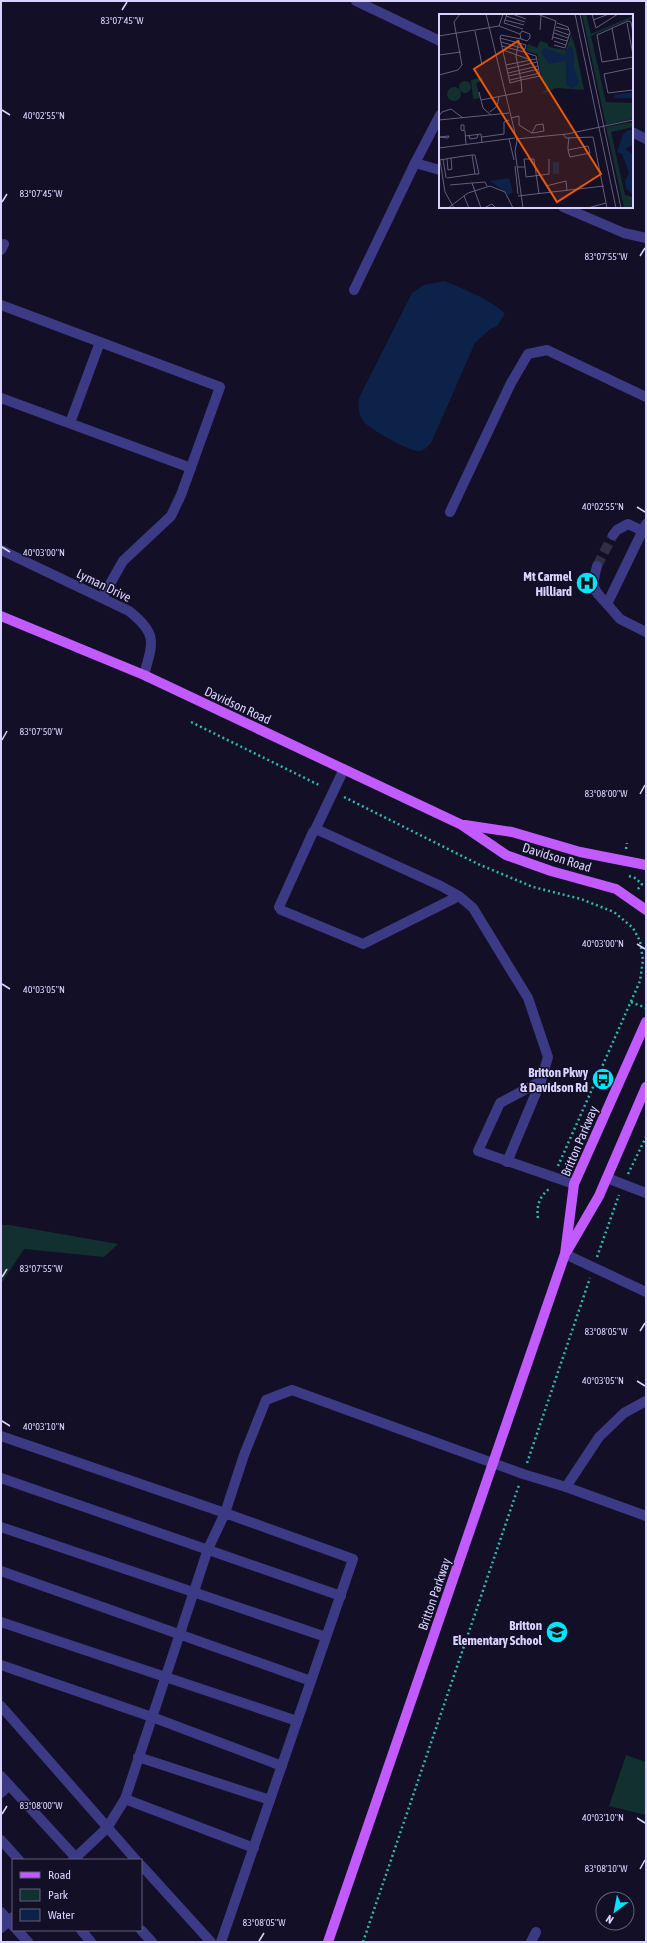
<svg xmlns="http://www.w3.org/2000/svg" width="647" height="1943" viewBox="0 0 647 1943" font-family="'Asap Condensed',sans-serif">
  <style>
    .green { fill: #12302f }
    .water { fill: #0c2248 }
    .lines { fill: none; stroke-linecap: round; stroke-linejoin: round }
    .minor-tunnel { stroke: #312d47; stroke-width: 10; stroke-dasharray: 10 5; stroke-linecap: butt }
    .path { stroke: #2fb8b0; stroke-width: 2.5; stroke-dasharray: 2 3; stroke-linecap: butt }
    .minor { stroke: #3d3a85; stroke-width: 10 }
    .major { stroke: #c25bff; stroke-width: 10 }
    .ticks { fill: none; stroke: #d9d4ff; stroke-width: 1.5 }
    .labels { text-anchor: middle; stroke-width: 3; stroke-linejoin: round; paint-order: stroke }
    .poi-label { font-size: 13px; font-weight: bold; fill: #d9d4ff; stroke: #130f26; text-anchor: end }
    .street-label { font-size: 13px; fill: #d9d4ff; stroke: #130f26 }
    .inset-road { fill: none; stroke: #625e7d; stroke-width: 1 }
    .view { fill: #e8590c; fill-opacity: 0.15; stroke: #e8590c; stroke-width: 2 }
    .inset-edge { fill: none; stroke: #d9d4ff; stroke-width: 2 }
    .ticks-label { font-size: 10px; text-anchor: middle; fill: #d9d4ff; stroke: #130f26; stroke-width: 3; stroke-linejoin: round; paint-order: stroke }
  </style>
  <rect width="100%" height="100%" fill="#130f26"/>
  <g class="green">
    <polygon points="1,1225 10,1225 118,1244 104,1257 24,1249 1,1284"/>
    <polygon points="626,1755 646,1762 646,1815 609,1806"/>
  </g>
  <path class="water" d="M 444,281 C 458,286 497,303 505,314 L 497,326 L 490,329 L 475,343 L 431,443 C 428,446 424,451 419,451 C 410,452 370,429 364,422 C 358,415 358,406 359,398 L 412,293 L 424,285 Z"/>
  <g class="lines">
    <polyline class="minor-tunnel" points="597,566 613,535"/>
    <g class="path">
      <polyline points="191,722 321,786"/>
      <polyline points="344,797 478,864 533,887 581,899 614,912 633,928 640,941 643,960 640,981 558,1166"/>
      <polyline points="626,849 627,843"/>
      <polyline points="629,876 635,878 642,884 638,889"/>
      <polyline points="631,1002 646,1008"/>
      <polyline points="628,1174 646,1137"/>
      <path d="M 538,1218 C 536,1206 540,1196 549,1189"/>
      <polyline points="597,1257 619,1195"/>
      <polyline points="527,1463 590,1278"/>
      <polyline points="363,1942 519,1485"/>
    </g>
    <g class="minor">
      <polyline points="356,1 440,41"/>
      <polyline points="440,115 415,163 440,170"/>
      <polyline points="632,132 646,139"/>
      <polyline points="563,207 624,233 646,238"/>
      <polyline points="1,250 4,244"/>
      <polyline points="354,290 415,163"/>
      <polyline points="1,305 220,387 181,495 171,516 123,561 102,598"/>
      <polyline points="1,398 191,468"/>
      <polyline points="70,423 100,342"/>
      <polyline points="450,512 511,383 528,354 547,350 646,397"/>
      <polyline points="646,524 607,604 620,619 646,632"/>
      <polyline points="613,535 617,530 628,524 643,531"/>
      <path d="M 1,550 L 129,611 C 158,634 153,642 144,675"/>
      <path d="M 597,566 C 591,588 592,588 607,604"/>
      <polyline points="315,830 344,769"/>
      <polyline points="459,896 363,944 281,910 279,907 313,832 318,830 441,886 459,896 473,908 528,998 548,1057 541,1081 500,1103 478,1151 574,1184"/>
      <polyline points="507,1162 541,1081"/>
      <polyline points="607,1178 646,1193"/>
      <polyline points="565,1254 646,1292"/>
      <polyline points="1,1436 225,1513 244,1455 266,1400 292,1390 523,1474 566,1487 646,1516"/>
      <polyline points="1,1478 341,1596"/>
      <polyline points="566,1487 599,1437 624,1413 646,1401"/>
      <polyline points="1,1527 326,1637"/>
      <polyline points="1,1571 311,1681"/>
      <polyline points="1,1622 297,1721"/>
      <polyline points="1,1665 152,1717 282,1766"/>
      <polyline points="1,1706 136,1860"/>
      <polyline points="138,1757 270,1800"/>
      <polyline points="1,1776 9,1785 1,1793"/>
      <polyline points="9,1785 78,1860"/>
      <polyline points="125,1799 254,1848"/>
      <polyline points="1,1840 19,1860"/>
      <polyline points="73,1860 107,1828 125,1799 208,1549 225,1513 353,1559 221,1942"/>
      <polyline points="141,1865 211,1942"/>
      <polyline points="1,1912 13,1926"/>
      <polyline points="1,1928 13,1917"/>
      <polyline points="17,1930 28,1942"/>
      <polyline points="81,1930 91,1942"/>
      <polyline points="141,1930 152,1942"/>
      <polyline points="531,1942 536,1932"/>
    </g>
    <g class="major">
      <polyline points="1,616 144,675 462,825 506,855 551,871 616,889 646,910"/>
      <polyline points="465,825 512,832 580,852 646,865"/>
      <polyline points="567,1251 599,1196 646,1087"/>
      <polyline points="328,1942 565,1254 574,1184 646,1022"/>
    </g>
  </g>
  <path class="ticks" d="M 122,10 L 127,2M 2,110 L 10,115M 2,202 L 7,194M 640,256 L 645,248M 637,507 L 645,512M 2,547 L 10,552M 2,740 L 7,731M 640,794 L 645,785M 637,944 L 645,949M 2,984 L 10,989M 2,1277 L 7,1269M 640,1331 L 645,1323M 637,1381 L 645,1386M 2,1421 L 10,1426M 2,1814 L 7,1806M 637,1818 L 645,1823M 640,1869 L 645,1860M 259,1941 L 264,1933"/>
  <defs>
    <g id="hospital-disc" transform="scale(1.15)"><circle r="9.5" fill="#00e5ff" stroke="#130f26"/><path d="M-5-5h3v3.5h4V-5h3V5h-3V1.5h-4V5h-3Z" fill="#111"/></g>
    <g id="bus-disc" transform="scale(1.15)"><circle r="9.5" fill="#00e5ff" stroke="#130f26"/><path d="M-5-6H5V4H4V6H2V4H-2V6H-4V4H-5ZM-3.5-4V0h7V-4ZM-3.5 1.2v1.5H-2V1.2ZM2 1.2v1.5H3.5V1.2Z" fill="#111"/></g>
    <g id="school-disc" transform="scale(1.15)"><circle r="9.5" fill="#00e5ff" stroke="#130f26"/><path d="M0-5L7-2L0 1L-7-2ZM-4 1L0 2.5L4 1V4Q0 6-4 4Z" fill="#111"/></g>
  </defs>
  <g fill-rule="evenodd">
    <use href="#hospital-disc" x="587" y="583"/>
    <use href="#bus-disc" x="603" y="1079"/>
    <use href="#school-disc" x="557" y="1632"/>
  </g>
  <g class="labels">
    <g class="poi-label">
      <text x="572" y="581">Mt Carmel<tspan x="572" dy="15">Hilliard</tspan></text>
      <text x="588" y="1077">Britton Pkwy<tspan x="588" dy="15">&amp; Davidson Rd</tspan></text>
      <text x="542" y="1630">Britton<tspan x="542" dy="15">Elementary School</tspan></text>
    </g>
    <g class="street-label">
      <text transform="translate(104 585) rotate(26)" y="5">Lyman Drive</text>
      <text transform="translate(238 705) rotate(25)" y="5">Davidson Road</text>
      <text transform="translate(557 857) rotate(17)" y="5">Davidson Road</text>
      <text transform="translate(579 1141) rotate(-67)" y="5">Britton Parkway</text>
      <text transform="translate(434 1594) rotate(-71)" y="5">Britton Parkway</text>
    </g>
  </g>
  <g transform="translate(439 14)">
    <rect width="194" height="194" fill="#130f26"/>
    <path d="M 143,0 L 147,0 L 152,20 L 194,2 L 194,4 L 152,22 L 167,88 L 194,89 L 194,105 L 167,111 ZM 130,17 L 132,20 L 137,36 L 145,76 L 118,74 L 101,80 L 107,76 L 107,71 L 103,66 L 98,40 L 87,37 L 89,30 L 98,34 L 101,27 L 108,29 L 110,33 L 127,36 L 132,22 ZM 43,63 L 44,67 L 37,69 L 41,84 L 34,85 L 32,66 ZM20 73a6 6 0 1 1 12 0a6 6 0 1 1-12 0ZM8 80a7 7 0 1 1 14 0a7 7 0 1 1-14 0ZM 194,108 L 194,113 L 172,118 L 186,181 L 194,183 L 194,194 L 185,194 L 167,113 Z" fill="#12302f"/>
    <path d="M 131,32 L 134,34 L 135,53 L 140,68 L 138,72 L 134,74 L 127,71 L 127,47 L 110,50 L 102,38 L 105,34 L 125,41 ZM 194,78 L 194,84 L 175,84 L 175,81 ZM 189,116 L 194,116 L 194,131 L 186,135 L 194,140 L 194,180 L 187,175 L 186,167 L 190,159 L 183,140 L 178,138 L 184,120 ZM 114,148 L 120,148 L 120,160 L 114,160 ZM 70,164 L 74,178 L 70,181 L 51,167 Z" fill="#0c2248"/>
    <path class="inset-road" d="M 47,0 L 78,127 L 76,137 L 84,194M 68,0 L 65,9 L 84,15M 73,0 L 87,5M 98,0 L 117,7 L 113,26M 136,0 L 177,194M 141,0 L 182,194M 153,0 L 157,14 L 179,0M 67,2 L 86,8M 66,6 L 85,11M 154,6 L 170,0M 188,9 L 194,41M 60,12 L 81,20 L 82,25 L 88,27 L 91,24 L 91,20 L 83,17 L 81,20M 117,13 L 130,16M 173,14 L 179,46M 101,16 L 102,2M 116,16 L 130,21M 36,17 L 43,51M 115,19 L 129,24M 194,19 L 192,8 L 189,7 L 158,21 L 163,48 L 194,43M 0,22 L 60,12 L 64,0M 114,23 L 128,27M 80,26 L 77,42 L 82,66 L 71,69 L 61,24 L 62,21 L 82,25M 115,27 L 127,31M 62,28 L 86,35M 115,31 L 126,34 L 131,19 L 129,13 L 118,9M 63,32 L 85,38M 64,36 L 92,46M 0,41 L 22,38M 67,51 L 97,45M 194,54 L 165,60 L 169,79 L 194,76M 68,55 L 98,48M 69,59 L 99,52M 0,61 L 19,56 L 23,51 L 15,8 L 21,0M 70,62 L 100,55M 71,66 L 101,59M 40,78 L 44,94 L 52,101M 42,86 L 83,78 L 82,66 L 101,62 L 97,42 L 85,38 L 87,31 L 61,24M 51,98 L 58,92 L 60,83M 0,102 L 3,98 L 12,95 L 24,104M 72,104 L 80,102 L 80,111 L 91,118 L 93,119 L 94,119 L 105,117 L 104,110 L 97,111 L 93,119M 0,106 L 70,99M 25,116 L 25,111 L 22,111 L 22,116 L 26,117 L 27,131M 124,120 L 127,124 L 154,123 L 168,194M 30,121 L 31,125 L 38,124 L 39,120M 26,122 L 42,120 L 43,129M 0,123 L 10,122 L 9,124 L 0,123M 43,123 L 65,120 L 65,108 L 70,106M 70,125 L 75,146M 77,125 L 128,120 L 194,106M 0,134 L 76,124M 129,136 L 149,132 L 151,139 L 131,143 L 130,140 L 129,136 L 129,132 L 130,124M 0,140 L 6,178 L 15,194M 12,144 L 33,141M 4,145 L 7,164M 1,146 L 12,144 L 13,155 L 9,156 L 8,145M 76,152 L 79,180M 78,153 L 86,153 L 87,163 L 110,160 L 110,145M 86,153 L 85,145 L 95,145 L 100,180M 8,164 L 36,160 L 33,141 L 36,141 L 40,160 L 36,160M 11,171 L 33,169M 107,172 L 127,167 L 128,177M 25,182 L 30,194M 79,182 L 165,172M 9,194 L 29,179 L 51,172 L 66,178 L 74,194M 42,194 L 33,169 L 46,168 L 48,172M 45,194 L 53,190 L 57,194M 149,194 L 167,189"/>
    <path class="view" d="M 79,27 L 162,160 L 118,188 L 35,55 Z"/>
    <rect width="194" height="194" class="inset-edge"/>
  </g>
  <g class="ticks-label">
    <text x="122" y="24">83°07'45"W</text>
    <text x="44" y="119">40°02'55"N</text>
    <text x="41" y="197">83°07'45"W</text>
    <text x="606" y="260">83°07'55"W</text>
    <text x="603" y="510">40°02'55"N</text>
    <text x="44" y="556">40°03'00"N</text>
    <text x="41" y="735">83°07'50"W</text>
    <text x="606" y="797">83°08'00"W</text>
    <text x="603" y="947">40°03'00"N</text>
    <text x="44" y="993">40°03'05"N</text>
    <text x="41" y="1272">83°07'55"W</text>
    <text x="606" y="1335">83°08'05"W</text>
    <text x="603" y="1384">40°03'05"N</text>
    <text x="44" y="1430">40°03'10"N</text>
    <text x="41" y="1809">83°08'00"W</text>
    <text x="603" y="1821">40°03'10"N</text>
    <text x="606" y="1872">83°08'10"W</text>
    <text x="264" y="1926">83°08'05"W</text>
  </g>
  <rect width="647" height="1943" fill="none" stroke="#d9d4ff" stroke-width="4"/>
  <rect x="12" y="1859" width="130" height="72" fill="#130f26" stroke="#625e7d"/>
  <rect x="20" y="1872" width="20" height="6" fill="#c25bff" stroke="#625e7d"/>
  <text x="48" y="1879" font-size="12" fill="#d9d4ff">Road</text>
  <rect x="20" y="1889" width="20" height="12" fill="#12302f" stroke="#625e7d"/>
  <text x="48" y="1899" font-size="12" fill="#d9d4ff">Park</text>
  <rect x="20" y="1909" width="20" height="12" fill="#0c2248" stroke="#625e7d"/>
  <text x="48" y="1919" font-size="12" fill="#d9d4ff">Water</text>
  <g transform="translate(615 1911) rotate(212)"><circle r="19" fill="#130f26" stroke="#625e7d"/>
  <path d="M0-3L7 15L0 10L-7 15Z" fill="#00e5ff"/>
  <text y="-6" font-size="11" font-weight="bold" text-anchor="middle" fill="#d9d4ff">N</text>
  </g>
</svg>
